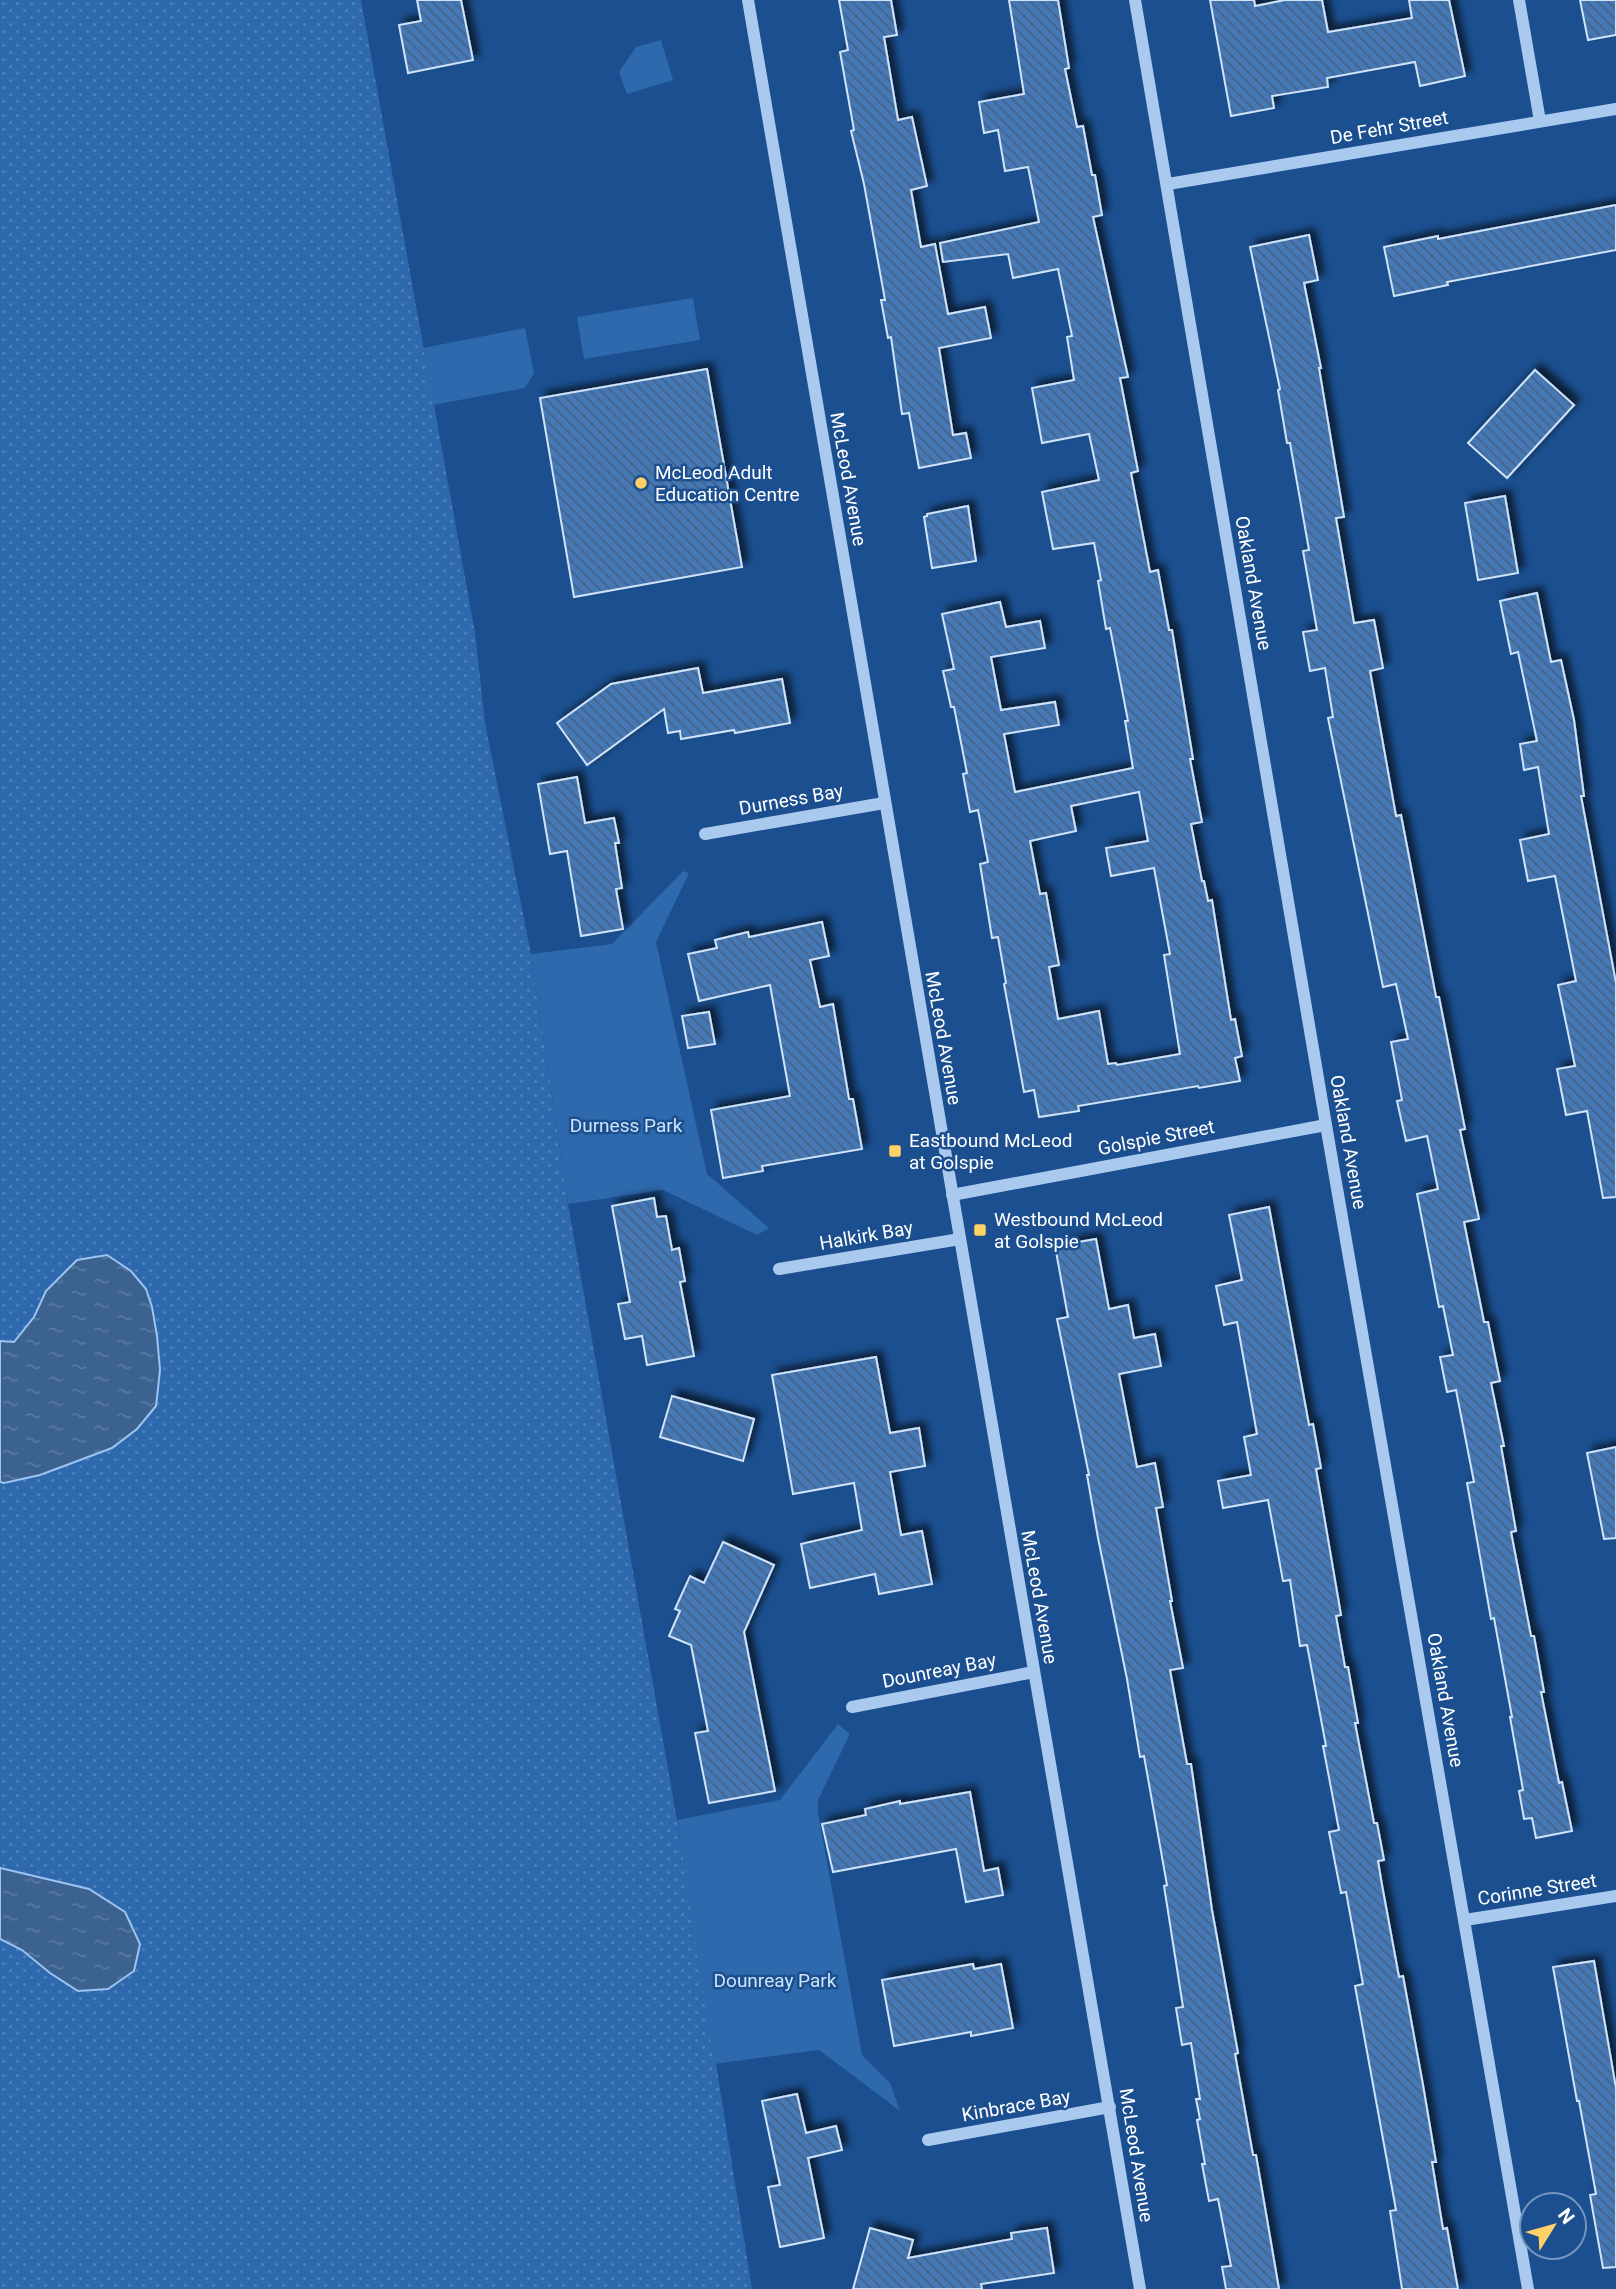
<svg xmlns="http://www.w3.org/2000/svg" width="1616" height="2289" viewBox="0 0 1616 2289" font-family="Roboto,sans-serif">
  <style>
    .grass { fill: url(#grass-dots) }
    .park { fill: #2e69ad }
    .water { fill: url(#water-ripples); stroke: #9cc4f0; stroke-width: 2 }
    .building { fill: url(#building-back-hatch); stroke: #cfe3fa; stroke-width: 2; fill-rule: evenodd; filter: url(#shadow) }
    .lines { fill: none; stroke-linecap: round; stroke-linejoin: round }
    .minor { stroke: #a9c9ee; stroke-width: 12 }
    .poi-dot { fill: #ffd166; stroke: #1b4f8f; stroke-width: 2.5 }
    .labels { text-anchor: middle; stroke-width: 5; stroke-linejoin: round; paint-order: stroke }
    .street-label { font-size: 19px; fill: #fff; stroke: #1b4f8f }
    .poi-label { font-size: 19px; fill: #fff; stroke: #1b4f8f; text-anchor: start }
    .park-label { font-size: 19px; fill: #cfe3fa; stroke: #1b4f8f }
  </style>
  <defs>
    <pattern id="grass-dots" width="8" height="8" patternUnits="userSpaceOnUse" patternTransform="scale(1.75)"><rect width="8" height="8" fill="#2e69ad"/><path d="M2 2h.1M6 6h.1" fill="none" stroke="#4d80b9" stroke-width="1.8" stroke-linecap="round"/></pattern>
    <pattern id="water-ripples" width="26" height="14" patternUnits="userSpaceOnUse" patternTransform="scale(1.75)"><rect width="26" height="14" fill="#3c6290"/><path d="M2 4q2-2 4 0t4 0M15 11q2-2 4 0t4 0" fill="none" stroke="#597aa1"/></pattern>
    <pattern id="building-back-hatch" width="6" height="6" patternUnits="userSpaceOnUse" patternTransform="scale(1.75)"><rect width="6" height="6" fill="#4478b7"/><path d="M-1 5l2 2M0 0l6 6M5-1l2 2" fill="none" stroke="#486282"/></pattern>
    <filter id="shadow"><feDropShadow dx="6" dy="-6" stdDeviation="3.5" flood-color="#0009"/></filter>
  </defs>
  <rect width="100%" height="100%" fill="#1b4f8f"/>
  <polygon class="grass" points="0,0 361,0 475,633 485,723 531,954 568,1204 677,1820 752,2289 0,2289"/>
  <g class="park">
    <polygon points="661,40 673,80 627,94 619,72 636,47"/>
    <polygon points="693,298 700,340 584,359 577,317"/>
    <polygon points="525,328 534,373 525,388 433,405 423,348"/>
    <polygon points="683,871 689,873 656,942 707,1174 769,1228 757,1235 663,1190 568,1204 531,954 612,944"/>
    <polygon points="838,1724 850,1734 818,1800 818,1813 862,2055 890,2083 900,2111 819,2050 714,2064 677,1820 780,1800"/>
  </g>
  <g class="water">
    <polygon points="107,1255 131,1271 146,1289 152,1307 157,1336 160,1370 156,1406 137,1429 112,1448 40,1475 4,1483 0,1482 0,1341 14,1342 34,1317 46,1291 77,1260"/>
    <polygon points="0,1868 89,1889 125,1912 140,1944 134,1971 108,1989 78,1991 50,1973 22,1950 0,1939"/>
  </g>
  <g class="building">
    <polygon points="417,0 461,0 473,60 408,73 399,25 421,21"/>
    <polygon points="839,0 891,0 897,35 884,37 898,120 912,117 927,186 911,190 921,247 935,244 948,314 985,307 991,338 939,348 953,435 966,433 971,458 919,468 909,413 902,414 891,337 888,338 881,300 885,300 864,184 851,131 854,130 840,52 848,50"/>
    <path d="M 1009,0 L 1058,0 L 1069,68 L 1065,69 L 1077,127 L 1083,126 L 1092,175 L 1095,175 L 1102,215 L 1093,217 L 1128,377 L 1120,378 L 1138,471 L 1131,473 L 1150,572 L 1158,570 L 1169,630 L 1172,630 L 1193,759 L 1190,759 L 1202,822 L 1191,824 L 1202,881 L 1204,881 L 1208,901 L 1212,900 L 1231,1020 L 1235,1019 L 1242,1056 L 1235,1058 L 1240,1081 L 1199,1088 L 1198,1086 L 1078,1106 L 1079,1111 L 1039,1117 L 1034,1090 L 1024,1092 L 1004,984 L 1006,983 L 998,937 L 992,938 L 980,864 L 988,862 L 978,810 L 970,812 L 963,774 L 967,773 L 954,707 L 951,707 L 943,671 L 954,669 L 942,614 L 1000,602 L 1006,627 L 1040,621 L 1045,648 L 991,657 L 1001,710 L 1055,702 L 1059,725 L 1004,734 L 1015,792 L 1133,768 L 1125,721 L 1128,721 L 1110,628 L 1106,629 L 1098,581 L 1101,580 L 1094,543 L 1053,549 L 1042,492 L 1099,480 L 1089,434 L 1042,443 L 1032,388 L 1074,380 L 1067,337 L 1072,336 L 1058,269 L 1013,278 L 1008,254 L 943,262 L 940,243 L 1039,222 L 1028,167 L 1005,171 L 998,130 L 984,133 L 979,102 L 1024,94 ZM 1139,792 L 1148,841 L 1106,848 L 1111,876 L 1154,868 L 1170,954 L 1164,955 L 1180,1054 L 1117,1065 L 1116,1063 L 1108,1064 L 1099,1011 L 1058,1019 L 1049,967 L 1059,965 L 1046,893 L 1040,894 L 1030,841 L 1076,831 L 1071,806 Z"/>
    <polygon points="1210,0 1254,0 1255,6 1285,0 1322,0 1328,32 1412,18 1409,0 1449,0 1465,76 1420,86 1415,62 1327,78 1328,87 1272,96 1274,108 1231,116"/>
    <polygon points="1580,0 1616,0 1616,35 1588,40"/>
    <polygon points="1616,205 1616,250 1447,282 1448,285 1394,296 1384,247 1438,236 1438,239"/>
    <polygon points="1309,235 1318,280 1304,283 1321,368 1319,368 1344,517 1336,518 1354,623 1374,620 1383,668 1370,671 1396,816 1401,815 1436,997 1439,997 1465,1129 1460,1130 1479,1219 1464,1222 1484,1322 1488,1322 1500,1381 1491,1383 1504,1446 1501,1446 1516,1531 1511,1532 1531,1636 1534,1636 1544,1692 1541,1692 1559,1783 1562,1782 1572,1831 1536,1838 1532,1818 1524,1819 1519,1791 1523,1790 1510,1717 1512,1717 1494,1618 1491,1619 1467,1483 1474,1482 1456,1390 1447,1392 1440,1357 1453,1355 1443,1306 1439,1307 1417,1194 1438,1189 1427,1136 1406,1141 1397,1101 1402,1100 1391,1042 1408,1039 1396,984 1383,987 1328,718 1333,717 1325,668 1310,671 1303,632 1317,630 1303,551 1309,550 1290,443 1287,443 1278,390 1280,389 1250,247"/>
    <polygon points="707,369 742,567 574,597 540,398"/>
    <polygon points="1535,370 1574,405 1507,478 1468,443"/>
    <polygon points="1505,496 1518,573 1478,580 1465,503"/>
    <polygon points="968,506 976,561 932,568 924,517 927,516 927,514"/>
    <polygon points="1537,593 1551,662 1561,660 1574,720 1584,796 1581,796 1616,983 1616,1197 1603,1198 1587,1111 1566,1115 1557,1069 1575,1066 1558,985 1576,981 1555,876 1528,881 1520,840 1549,834 1538,767 1524,770 1520,744 1537,741 1518,652 1511,654 1500,601"/>
    <polygon points="698,668 703,693 782,679 790,723 735,733 734,730 681,739 680,731 668,733 664,709 587,765 557,723 611,684"/>
    <polygon points="577,777 585,823 614,818 619,843 615,843 622,888 616,889 623,929 581,936 567,851 550,854 538,784"/>
    <polygon points="822,922 829,956 810,960 820,1007 833,1004 849,1099 853,1099 862,1149 762,1166 763,1171 723,1178 711,1110 790,1096 770,985 699,1001 688,954 717,948 715,940 748,932 749,937"/>
    <polygon points="709,1012 715,1044 688,1048 682,1016"/>
    <polygon points="654,1198 657,1217 666,1216 672,1250 679,1248 685,1281 680,1282 694,1356 647,1365 642,1336 625,1339 618,1304 630,1302 612,1206"/>
    <polygon points="1269,1207 1309,1425 1313,1424 1321,1468 1316,1469 1341,1615 1336,1616 1345,1667 1348,1667 1358,1723 1355,1723 1374,1823 1377,1823 1384,1860 1378,1861 1382,1885 1399,1977 1403,1976 1423,2085 1436,2162 1432,2162 1443,2229 1447,2228 1458,2289 1402,2289 1390,2211 1396,2210 1355,1986 1363,1984 1346,1892 1341,1893 1329,1832 1339,1830 1323,1746 1326,1746 1307,1645 1300,1646 1290,1580 1283,1581 1268,1500 1223,1508 1218,1481 1251,1475 1244,1437 1257,1434 1237,1322 1224,1325 1216,1286 1242,1280 1229,1215"/>
    <polygon points="1096,1239 1109,1309 1128,1305 1134,1338 1155,1334 1161,1366 1119,1374 1137,1467 1155,1463 1163,1507 1156,1508 1172,1601 1170,1601 1183,1668 1170,1670 1187,1764 1191,1764 1212,1910 1238,2053 1235,2054 1253,2155 1256,2155 1279,2289 1226,2289 1222,2267 1231,2266 1218,2199 1209,2201 1202,2164 1205,2164 1197,2120 1200,2119 1196,2099 1200,2099 1191,2043 1182,2045 1176,2008 1183,2007 1164,1886 1167,1885 1144,1756 1140,1757 1127,1679 1098,1538 1087,1475 1089,1475 1057,1319 1068,1317 1055,1246"/>
    <polygon points="876,1357 890,1433 919,1428 925,1466 890,1472 901,1535 922,1531 932,1584 879,1594 875,1574 810,1588 801,1544 862,1530 854,1483 793,1494 772,1375"/>
    <polygon points="672,1396 754,1419 743,1461 660,1437"/>
    <polygon points="1616,1447 1616,1538 1604,1539 1587,1453"/>
    <polygon points="723,1542 774,1565 744,1632 775,1791 709,1803 695,1733 708,1731 691,1645 669,1636 680,1611 675,1609 690,1576 704,1583"/>
    <polygon points="970,1792 984,1871 998,1868 1003,1895 966,1902 956,1849 833,1872 822,1824 866,1815 865,1809 900,1801 900,1804"/>
    <polygon points="1594,1961 1616,2088 1616,2267 1603,2268 1590,2195 1596,2194 1579,2101 1577,2101 1553,1967"/>
    <polygon points="973,1964 974,1969 1001,1964 1013,2028 971,2036 971,2032 894,2046 882,1980"/>
    <polygon points="797,2094 806,2133 836,2126 842,2150 808,2158 824,2238 780,2247 768,2187 780,2185 762,2101"/>
    <polygon points="870,2228 913,2240 908,2258 1012,2239 1011,2233 1047,2228 1054,2273 981,2284 982,2289 853,2289"/>
  </g>
  <g class="lines">
    <g class="minor">
      <polyline points="748,0 1140,2289"/>
      <polyline points="1135,0 1326,1125 1528,2289"/>
      <polyline points="1519,0 1540,121"/>
      <polyline points="1168,184 1616,109"/>
      <polyline points="705,834 884,803"/>
      <polyline points="952,1195 1326,1125"/>
      <polyline points="779,1269 960,1239"/>
      <polyline points="852,1707 1034,1672"/>
      <polyline points="1465,1920 1616,1896"/>
      <polyline points="928,2140 1110,2107"/>
    </g>
  </g>
  <g class="poi-dot">
    <circle cx="641" cy="483" r="7"/>
    <rect x="888" y="1144" width="14" height="14" rx="3.5"/>
    <rect x="973" y="1223" width="14" height="14" rx="3.5"/>
  </g>
  <g class="labels">
    <g class="street-label">
      <text transform="translate(1389 127) rotate(-10)" y="7">De Fehr Street</text>
      <text transform="translate(849 479) rotate(80)" y="7">McLeod Avenue</text>
      <text transform="translate(1254 583) rotate(80)" y="7">Oakland Avenue</text>
      <text transform="translate(791 799) rotate(-10)" y="7">Durness Bay</text>
      <text transform="translate(944 1038) rotate(80)" y="7">McLeod Avenue</text>
      <text transform="translate(1156 1137) rotate(-11)" y="7">Golspie Street</text>
      <text transform="translate(1349 1142) rotate(80)" y="7">Oakland Avenue</text>
      <text transform="translate(866 1235) rotate(-10)" y="7">Halkirk Bay</text>
      <text transform="translate(1040 1597) rotate(80)" y="7">McLeod Avenue</text>
      <text transform="translate(939 1670) rotate(-11)" y="7">Dounreay Bay</text>
      <text transform="translate(1446 1700) rotate(80)" y="7">Oakland Avenue</text>
      <text transform="translate(1537 1889) rotate(-9)" y="7">Corinne Street</text>
      <text transform="translate(1016 2105) rotate(-10)" y="7">Kinbrace Bay</text>
      <text transform="translate(1137 2155) rotate(81)" y="7">McLeod Avenue</text>
    </g>
    <g class="poi-label">
      <text x="655" y="479">McLeod Adult<tspan x="655" dy="22">Education Centre</tspan></text>
      <text x="909" y="1147">Eastbound McLeod<tspan x="909" dy="22">at Golspie</tspan></text>
      <text x="994" y="1226">Westbound McLeod<tspan x="994" dy="22">at Golspie</tspan></text>
    </g>
    <g class="park-label">
      <text x="626" y="1132">Durness Park</text>
      <text x="775" y="1987">Dounreay Park</text>
    </g>
  </g>
  <g transform="translate(1553 2226) rotate(53)"><circle r="33" fill="#1b4f8f" stroke="#7695bc" stroke-width="2"/>
  <path d="M0-5L12 26L0 18L-12 26Z" fill="#ffd166"/>
  <text y="-10" font-size="19" font-weight="bold" text-anchor="middle" fill="#ffffff">N</text>
  </g>
</svg>
